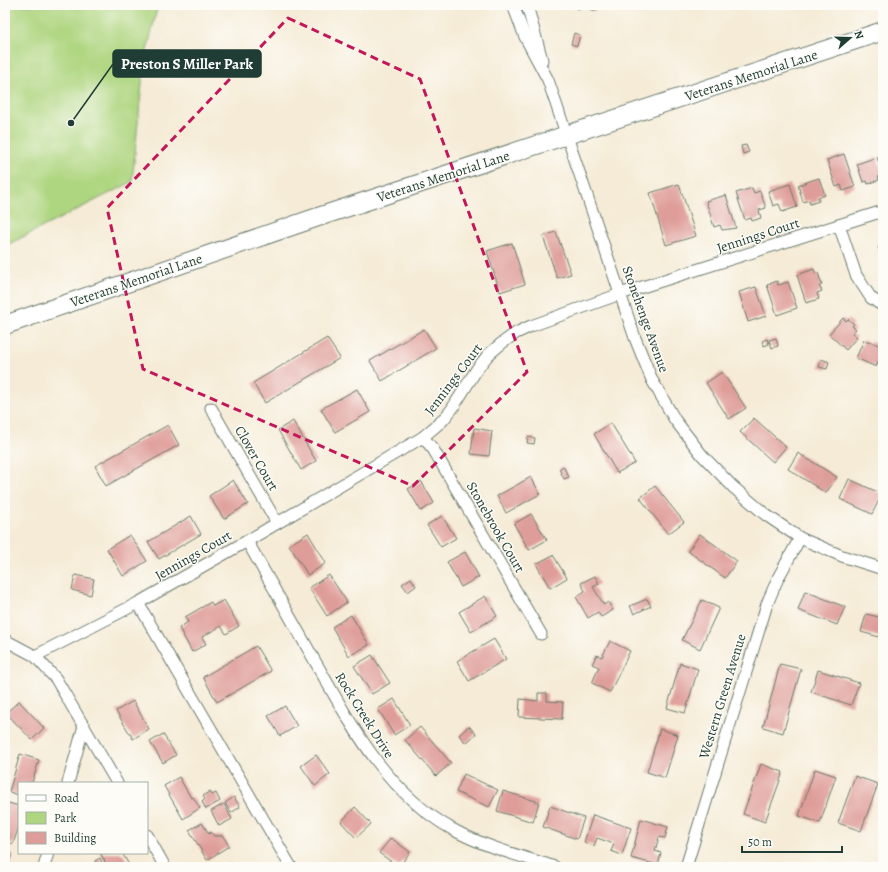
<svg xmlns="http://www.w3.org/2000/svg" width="888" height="872" viewBox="0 0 888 872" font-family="Alegreya,serif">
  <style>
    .green { fill: #aed57f; stroke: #66895a }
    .building { fill: #df9d99 }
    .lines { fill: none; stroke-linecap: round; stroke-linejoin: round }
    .minor-casing { stroke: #6a7a6d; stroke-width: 13 }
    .primary-casing { stroke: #6a7a6d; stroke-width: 20 }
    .minor { stroke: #fff; stroke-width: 11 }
    .primary { stroke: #fff; stroke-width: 18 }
    .marked { fill: none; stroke: #c2185b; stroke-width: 3; stroke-dasharray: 8 5; stroke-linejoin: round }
    .labels { text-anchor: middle; stroke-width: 3; stroke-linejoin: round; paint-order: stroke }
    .street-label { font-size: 14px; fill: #1f3d34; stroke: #fdfcf7 }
    .leader { fill: none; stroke: #1f3d34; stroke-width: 1.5 }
    .callout-dot { fill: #1f3d34; stroke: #fdfcf7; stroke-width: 1.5 }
    .callout { fill: #1f3d34; stroke: #1f3d34; stroke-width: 1.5 }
    .callout-label { font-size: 15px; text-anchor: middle; font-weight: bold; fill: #fff }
  </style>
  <rect width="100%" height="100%" fill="#fdfcf7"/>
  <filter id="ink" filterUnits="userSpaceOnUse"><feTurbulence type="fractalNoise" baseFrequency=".025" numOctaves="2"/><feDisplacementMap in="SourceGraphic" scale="8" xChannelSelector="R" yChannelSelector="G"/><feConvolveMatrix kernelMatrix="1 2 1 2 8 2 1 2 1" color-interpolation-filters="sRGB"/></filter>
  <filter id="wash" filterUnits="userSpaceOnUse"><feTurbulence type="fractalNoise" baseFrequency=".012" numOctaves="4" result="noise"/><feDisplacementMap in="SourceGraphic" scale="16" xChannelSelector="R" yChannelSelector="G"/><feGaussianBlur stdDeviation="0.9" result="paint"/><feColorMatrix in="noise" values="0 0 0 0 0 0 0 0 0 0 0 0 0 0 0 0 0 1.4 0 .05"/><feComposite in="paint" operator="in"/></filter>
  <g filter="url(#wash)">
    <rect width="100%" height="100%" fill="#f5ebd6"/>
    <polygon class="green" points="5,5 158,5 144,63 132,182 5,246"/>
    <g id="blocks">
      <g class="building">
        <polygon points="572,5 581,5 579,9 572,6"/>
        <polygon points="581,5 597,5 595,11"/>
        <polygon points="574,33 580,35 577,46 571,44"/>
        <polygon points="746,145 749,152 743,154 741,146"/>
        <polygon points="844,154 855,187 843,191 841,185 836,187 827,160"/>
        <polygon points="877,157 883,175 878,177 879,180 868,184 867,181 863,182 857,164"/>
        <polygon points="819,178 825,195 818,197 819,201 810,204 809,200 803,202 798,185"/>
        <polygon points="679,184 696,236 666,245 650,193"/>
        <polygon points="790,184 797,207 782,212 779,204 773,206 768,191"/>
        <polygon points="752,188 754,193 760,191 766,208 759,210 761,218 752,221 751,218 745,220 736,193"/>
        <polygon points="726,195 736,228 722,230 720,225 714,227 706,201"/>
        <polygon points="556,232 571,274 557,278 543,236"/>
        <polygon points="512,243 525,284 500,292 487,251"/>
        <polygon points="883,245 883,260 878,247"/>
        <polygon points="814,269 816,274 818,273 822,285 819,286 822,291 817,293 819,299 806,303 797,275"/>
        <polygon points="777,281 778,285 788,282 797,308 777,315 767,285"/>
        <polygon points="756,287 766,316 748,322 739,292"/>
        <polygon points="843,318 846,321 848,319 854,324 852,326 856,329 852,333 857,337 846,350 829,334"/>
        <polygon points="424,329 436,348 382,381 370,361"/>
        <polygon points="327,338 340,358 265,403 253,383"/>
        <polygon points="776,338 778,346 772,348 769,340"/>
        <polygon points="767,339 769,344 764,346 762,341"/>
        <polygon points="864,340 869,343 870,341 880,346 880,348 883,349 883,352 876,367 856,358"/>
        <polygon points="821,359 829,362 827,369 819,367"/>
        <polygon points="722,372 746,408 729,419 706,383"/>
        <polygon points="357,389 370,412 335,432 321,409"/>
        <polygon points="754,418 786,447 773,462 740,432"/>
        <polygon points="293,421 316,461 301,470 278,430"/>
        <polygon points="611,423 635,463 617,473 594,434"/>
        <polygon points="168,425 179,445 106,486 95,466"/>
        <polygon points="474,428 492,431 489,456 471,454"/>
        <polygon points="528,437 535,438 534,444 527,443"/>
        <polygon points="798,453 837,477 826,493 788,469"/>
        <polygon points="563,466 569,477 564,479 559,469"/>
        <polygon points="531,477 540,494 506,513 497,496"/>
        <polygon points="849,479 882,494 872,514 840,499"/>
        <polygon points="233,480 248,504 224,519 209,496"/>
        <polygon points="421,481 434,503 421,511 408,489"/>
        <polygon points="655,486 684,522 668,534 640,498"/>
        <polygon points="531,514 547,540 529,550 514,524"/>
        <polygon points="191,516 201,534 159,559 148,542"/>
        <polygon points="442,516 456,538 441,547 427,525"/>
        <polygon points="308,533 326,563 308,575 289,545"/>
        <polygon points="700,534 737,561 725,578 688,551"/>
        <polygon points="130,535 147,561 123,576 107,549"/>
        <polygon points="465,552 479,577 461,587 447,562"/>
        <polygon points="553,555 567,578 550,588 536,564"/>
        <polygon points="75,575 94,579 91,595 72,590"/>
        <polygon points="329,575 347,602 327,616 309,588"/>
        <polygon points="595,576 599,584 593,587 604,605 608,602 613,610 601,617 598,612 588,618 576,597 585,591 581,583"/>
        <polygon points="411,578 416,586 408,592 402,584"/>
        <polygon points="805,591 845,607 837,625 798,610"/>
        <polygon points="485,596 497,616 471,632 459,612"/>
        <polygon points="647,599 651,606 634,614 630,606"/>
        <polygon points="224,600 239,626 226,634 221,626 202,637 206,644 192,652 179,628 188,622 185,617 211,602 213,606"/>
        <polygon points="702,600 719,608 700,649 682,640"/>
        <polygon points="866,614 883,618 883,638 861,632"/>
        <polygon points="351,615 369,645 349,656 332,627"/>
        <polygon points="494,639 506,659 469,681 457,661"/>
        <polygon points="610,641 630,651 610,692 592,683 599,667 592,664 597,655 602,657"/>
        <polygon points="256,646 271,671 217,702 203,677"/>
        <polygon points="372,655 390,683 372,694 354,666"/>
        <polygon points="680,663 698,669 685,713 667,708"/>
        <polygon points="780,664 801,669 783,733 763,727"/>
        <polygon points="818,670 859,683 851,705 811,692"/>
        <polygon points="538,693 547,693 547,701 563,702 562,719 519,717 520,699 538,701"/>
        <polygon points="394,699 410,725 394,735 378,709"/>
        <polygon points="19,701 44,728 32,740 6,713"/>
        <polygon points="133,701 149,729 133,739 116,711"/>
        <polygon points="285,706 297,726 280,736 268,716"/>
        <polygon points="469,726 476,734 466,743 459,735"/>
        <polygon points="420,727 451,763 436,776 405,740"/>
        <polygon points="660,729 678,735 665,778 647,772"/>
        <polygon points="163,734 176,755 163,763 150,742"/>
        <polygon points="20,754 39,760 32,783 19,783 19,795 9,792"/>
        <polygon points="316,755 330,774 315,786 301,766"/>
        <polygon points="761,764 783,772 765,822 743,814"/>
        <polygon points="815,769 836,776 820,823 799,816"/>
        <polygon points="464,774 498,790 489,807 456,792"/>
        <polygon points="855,776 878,784 861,831 838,823"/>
        <polygon points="179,777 191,798 193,797 200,808 183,819 164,786"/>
        <polygon points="210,791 212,795 216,793 220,801 206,809 202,802 205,799 203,796"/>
        <polygon points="503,791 539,802 533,822 497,811"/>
        <polygon points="234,797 240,807 231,813 225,803"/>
        <polygon points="5,802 19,806 19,826 13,844 5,841"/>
        <polygon points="224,804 232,819 219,826 211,811"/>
        <polygon points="550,806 584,818 577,839 543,827"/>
        <polygon points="355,807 371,824 356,838 341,822"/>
        <polygon points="593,815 631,828 622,855 611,851 614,844 597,838 594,846 584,842"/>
        <polygon points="641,819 668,827 665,838 659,837 655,851 661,853 658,865 631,858"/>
        <polygon points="202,823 209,834 211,832 214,836 223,836 229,846 207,860 189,830"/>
        <polygon points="391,838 410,852 399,867 379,853"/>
        <polygon points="5,852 12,854 8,867 5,867"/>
        <polygon points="100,853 122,853 128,863 121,867 108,867"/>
        <polygon points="100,858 102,863 98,866 95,861"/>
        <polygon points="230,863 233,867 224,867"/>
      </g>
    </g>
  </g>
  <g filter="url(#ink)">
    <use href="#blocks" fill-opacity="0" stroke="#6a7a6d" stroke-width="1"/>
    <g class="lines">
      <g class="minor-casing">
        <g id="minor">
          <polyline points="513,5 525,37 548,80 635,338 652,380 675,420 702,455 733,487 766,515 800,538 842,556 883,569"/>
          <polyline points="527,5 542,60"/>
          <polyline points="839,225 856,275 871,298 883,306"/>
          <polyline points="211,408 277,523"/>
          <polyline points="423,437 433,449 541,634"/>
          <path d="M 247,541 C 270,582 293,622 316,663 C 352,726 386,792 452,829 C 484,847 521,856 555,867"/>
          <polyline points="138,603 291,867"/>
          <polyline points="5,640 35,656 56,679 117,783"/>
          <polyline points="35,656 138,603 247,541 423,437 443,420 452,409 477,369 488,355 502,343 516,333 531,326 620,294 883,211"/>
          <polyline points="68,783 84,726"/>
          <polyline points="147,835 165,867"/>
          <polyline points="44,867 48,853"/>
          <polyline points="686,867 767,604 778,578 800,538"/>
        </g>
      </g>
      <g class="primary-casing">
        <polyline id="primary" points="5,325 318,217 883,31"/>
      </g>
      <use href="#minor" class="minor"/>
      <use href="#primary" class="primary"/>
    </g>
  </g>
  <path class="marked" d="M 288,18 L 420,79 L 527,372 L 413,486 L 143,369 L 107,208 Z"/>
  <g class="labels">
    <g class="street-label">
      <text transform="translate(751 75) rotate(-18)" y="5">Veterans Memorial Lane</text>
      <text transform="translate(443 176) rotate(-18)" y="5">Veterans Memorial Lane</text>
      <text transform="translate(758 235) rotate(-18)" y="5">Jennings Court</text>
      <text transform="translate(136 280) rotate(-19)" y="5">Veterans Memorial Lane</text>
      <text transform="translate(646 319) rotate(70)" y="5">Stonehenge Avenue</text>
      <text transform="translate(453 379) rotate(-53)" y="5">Jennings Court</text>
      <text transform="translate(257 458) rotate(60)" y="5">Clover Court</text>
      <text transform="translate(496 527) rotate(60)" y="5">Stonebrook Court</text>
      <text transform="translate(193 555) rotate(-30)" y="5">Jennings Court</text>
      <text transform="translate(722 696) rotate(-73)" y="5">Western Green Avenue</text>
      <text transform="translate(365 715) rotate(58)" y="5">Rock Creek Drive</text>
    </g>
  </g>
  <path class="leader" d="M71 123L113 64"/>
  <circle class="callout-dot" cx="71" cy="123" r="4"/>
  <rect class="callout" x="113" y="50" width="148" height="27" rx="4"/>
  <g class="callout-label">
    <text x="187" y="69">Preston S Miller Park</text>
  </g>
  <rect width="888" height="872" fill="none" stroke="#fdfcf7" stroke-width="20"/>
  <rect x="18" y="782" width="130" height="72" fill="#fdfcf7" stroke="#a4b0a9"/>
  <rect x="26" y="795" width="20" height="6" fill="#ffffff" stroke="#a4b0a9"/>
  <text x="54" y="802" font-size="12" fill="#1f3d34">Road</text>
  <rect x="26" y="812" width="20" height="12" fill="#aed57f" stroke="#a4b0a9"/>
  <text x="54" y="822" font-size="12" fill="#1f3d34">Park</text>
  <rect x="26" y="832" width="20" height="12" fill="#df9d99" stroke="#a4b0a9"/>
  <text x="54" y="842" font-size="12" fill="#1f3d34">Building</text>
  <g transform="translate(850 38) rotate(70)" stroke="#fdfcf7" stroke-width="3" paint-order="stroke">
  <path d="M0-3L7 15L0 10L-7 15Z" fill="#1f3d34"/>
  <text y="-6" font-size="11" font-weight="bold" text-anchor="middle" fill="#1f3d34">N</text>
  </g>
  <path d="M742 846v6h100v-6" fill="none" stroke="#1f3d34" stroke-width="2"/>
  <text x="748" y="846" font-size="12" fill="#1f3d34" stroke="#fdfcf7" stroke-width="3" paint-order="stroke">50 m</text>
</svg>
